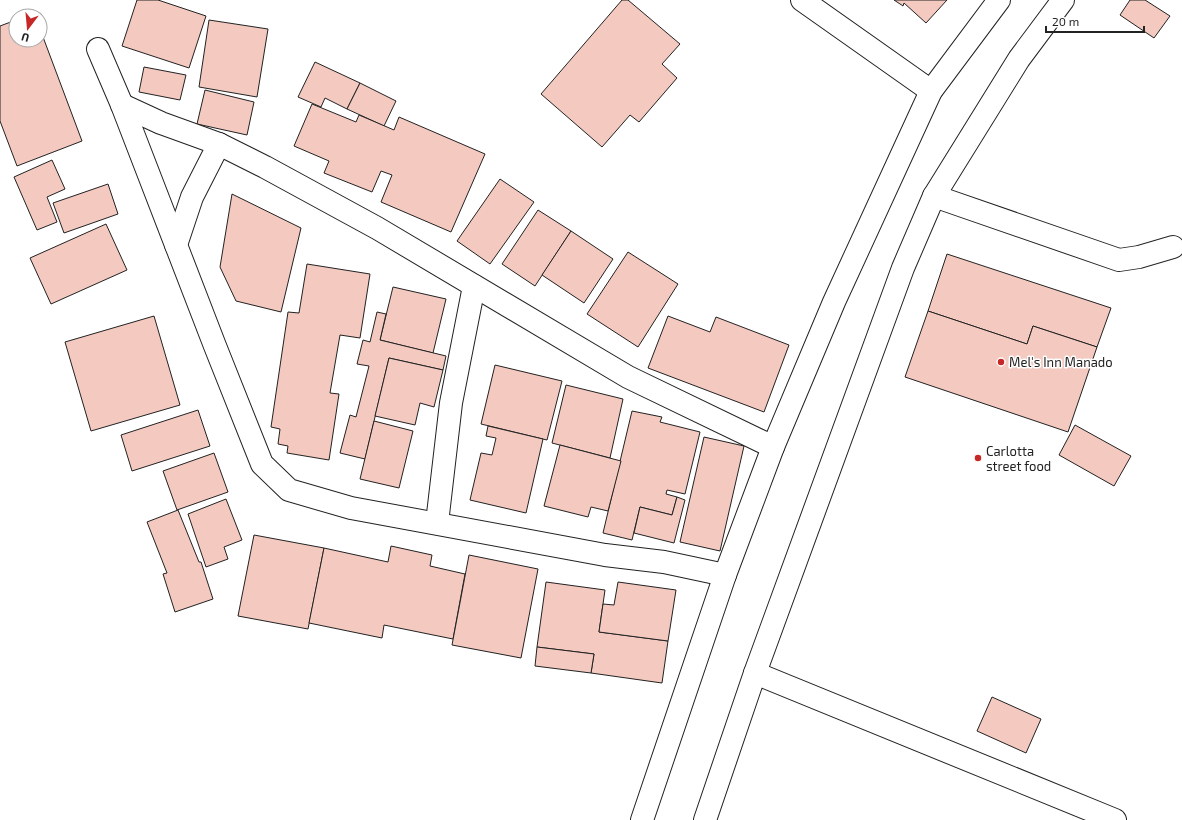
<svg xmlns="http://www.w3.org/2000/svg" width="1182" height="820" viewBox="0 0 1182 820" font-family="'Exo 2',sans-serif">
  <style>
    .building { fill: #f3c9c0; stroke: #222 }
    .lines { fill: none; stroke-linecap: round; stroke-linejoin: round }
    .minor-casing { stroke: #222; stroke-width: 24 }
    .trunk-casing { stroke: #222; stroke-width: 24 }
    .minor { stroke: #fff; stroke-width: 22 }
    .trunk { stroke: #fff; stroke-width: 22 }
    .poi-dot { fill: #c62828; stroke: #fff; stroke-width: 1.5 }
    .labels { text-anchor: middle; stroke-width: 3; stroke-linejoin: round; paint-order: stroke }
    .poi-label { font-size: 13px; fill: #222; stroke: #fff; text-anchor: start }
  </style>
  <rect width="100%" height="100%" fill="#fff"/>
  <g class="building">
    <polygon points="137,0 158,0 206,16 189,68 122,46"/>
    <polygon points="622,0 628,0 680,44 662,64 677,78 639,122 630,115 602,147 541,94"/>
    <polygon points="894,0 947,0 926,23 904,3 903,6"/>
    <polygon points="1130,0 1145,0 1170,16 1154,38 1120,15"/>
    <polygon points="16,20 16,40 40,40 40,29 82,141 17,166 0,121 0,26"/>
    <polygon points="209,20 268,29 257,97 199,87"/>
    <polygon points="315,62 360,83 347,109 325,98 321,107 298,97"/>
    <polygon points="144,67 186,75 180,100 139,92"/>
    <polygon points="360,83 396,101 384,126 347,109"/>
    <polygon points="205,90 254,102 247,135 197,124"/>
    <polygon points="312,104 356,122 359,115 394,130 399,117 485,154 451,232 381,202 392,175 381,171 372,192 324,173 329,161 294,146"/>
    <polygon points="52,160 65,189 47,197 57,222 37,230 14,177"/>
    <polygon points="500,179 534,202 490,264 457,241"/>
    <polygon points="108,184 118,214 64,233 53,203"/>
    <polygon points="232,194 301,228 281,312 236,301 220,267"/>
    <polygon points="538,210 571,231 535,286 502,264"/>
    <polygon points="106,224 127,270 51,304 30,258"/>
    <polygon points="571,231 613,259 584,303 542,275"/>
    <polygon points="628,252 678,284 638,347 587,314"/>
    <polygon points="947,254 1111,308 1097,347 1033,326 1027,344 928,311"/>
    <polygon points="307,264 370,274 360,338 340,335 330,393 339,394 329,460 287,453 288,446 278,444 280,429 271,427 288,312 299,313"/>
    <polygon points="393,287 446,299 433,353 380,340"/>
    <polygon points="928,311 1027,344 1033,326 1097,347 1068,432 905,377"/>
    <polygon points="377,312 386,314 380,340 446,356 443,370 389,358 365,459 340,453 350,415 356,417 369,366 357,364 363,340 370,342"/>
    <polygon points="154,316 180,405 91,431 65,342"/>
    <polygon points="668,316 710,332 716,317 789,345 764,412 648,368"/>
    <polygon points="389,358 443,370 434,407 420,403 415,425 375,416"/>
    <polygon points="495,365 562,381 547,440 481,424"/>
    <polygon points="566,385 623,399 610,458 552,443"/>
    <polygon points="198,410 210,446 132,471 121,435"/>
    <polygon points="632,411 662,417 660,422 700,432 685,494 667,490 666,494 677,497 672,515 640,507 632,540 603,533"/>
    <polygon points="374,421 413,431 399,488 360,479"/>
    <polygon points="1075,425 1131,456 1114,486 1059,455"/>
    <polygon points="488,426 543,439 526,513 470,500 481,453 492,455 496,438 486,436"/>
    <polygon points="704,437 744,446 720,551 680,542"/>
    <polygon points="560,445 621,461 608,511 591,507 588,517 544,506"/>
    <polygon points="214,453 228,492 177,510 163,471"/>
    <polygon points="677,497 685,500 674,543 634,533 640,507 672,515"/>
    <polygon points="226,499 242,540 224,547 228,559 206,567 188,514"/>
    <polygon points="178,510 199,562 201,562 213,599 175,612 163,574 167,573 147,522"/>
    <polygon points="254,535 324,548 308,629 238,616"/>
    <polygon points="391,546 432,555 430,566 465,574 453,639 384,625 382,638 309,623 324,548 388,562"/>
    <polygon points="469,555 538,569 521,658 452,645"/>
    <polygon points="546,582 605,590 599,632 668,641 662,683 591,673 594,654 537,647"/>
    <polygon points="618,582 676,590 668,641 599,632 603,604 614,605"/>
    <polygon points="537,647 594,654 591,673 535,666"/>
    <polygon points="992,697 1041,719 1026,753 977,731"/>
  </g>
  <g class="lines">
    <g class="minor-casing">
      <g id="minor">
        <polyline points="802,0 931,91"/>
        <polyline points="98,49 122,105 215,346 262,464 289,490 351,508 605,555 664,562 725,575"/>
        <polyline points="122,105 161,123 219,144 265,167 377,228 628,377 773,447"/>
        <polyline points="934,196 1119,260 1139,257 1173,247"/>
        <polyline points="176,245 192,197 219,144"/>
        <polyline points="437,523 451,403 474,286"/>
        <polyline points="755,673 1115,820"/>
      </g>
    </g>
    <g class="trunk-casing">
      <g id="trunk">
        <polyline points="642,820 725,575 773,447 834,302 931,91 999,0"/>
        <polyline points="705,820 755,673 903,268 934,196 1019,59 1063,0"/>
      </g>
    </g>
    <use href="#minor" class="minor"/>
    <use href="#trunk" class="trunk"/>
  </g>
  <g class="poi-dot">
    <circle cx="1001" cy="362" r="4"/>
    <circle cx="978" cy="458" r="4"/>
  </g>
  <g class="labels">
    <g class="poi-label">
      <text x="1009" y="367">Mel's Inn Manado</text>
      <text x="986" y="456">Carlotta<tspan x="986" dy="15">street food</tspan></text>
    </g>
  </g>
  <g transform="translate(28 28) rotate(196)"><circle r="19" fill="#ffffff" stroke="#a7a7a7"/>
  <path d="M0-3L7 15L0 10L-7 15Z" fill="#c62828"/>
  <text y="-6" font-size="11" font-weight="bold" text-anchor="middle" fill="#222222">U</text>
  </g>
  <path d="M1046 26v6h98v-6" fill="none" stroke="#222222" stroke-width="2"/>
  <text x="1052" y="26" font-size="12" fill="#222222" stroke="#ffffff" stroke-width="3" paint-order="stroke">20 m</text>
</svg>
